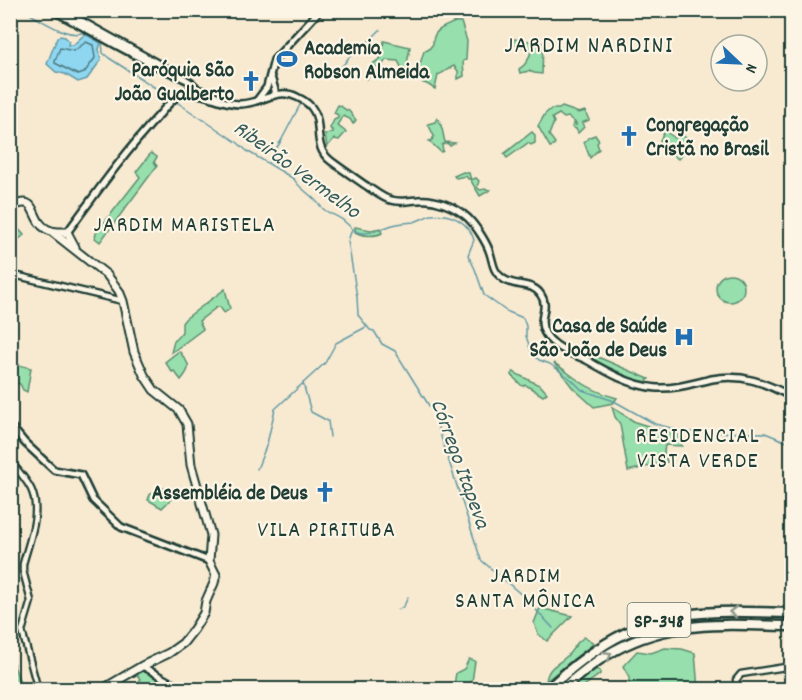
<svg xmlns="http://www.w3.org/2000/svg" width="802" height="700" viewBox="0 0 802 700" font-family="Dekko,sans-serif">
  <style>
    .green { fill: #97dfad; stroke: #5b8e70; stroke-width: 1.5 }
    .water { fill: #8fd6f0; stroke: #6299a5; stroke-width: 1.5 }
    .lines { fill: none; stroke-linecap: round; stroke-linejoin: round }
    .shore { stroke: #4c7a7f; stroke-width: 1.5 }
    .stream { stroke: #6299a5; stroke-width: 1.5 }
    .tertiary-casing { stroke: #1f3d34; stroke-width: 9 }
    .secondary-casing { stroke: #1f3d34; stroke-width: 10 }
    .primary-casing { stroke: #1f3d34; stroke-width: 11 }
    .motorway-casing { stroke: #1f3d34; stroke-width: 13 }
    .tertiary { stroke: #fcf5e5; stroke-width: 4.5 }
    .secondary { stroke: #fcf5e5; stroke-width: 5 }
    .primary { stroke: #fcf5e5; stroke-width: 7 }
    .motorway { stroke: #fcf5e5; stroke-width: 8 }
    .oneway { stroke: #8e998c }
    .labels { text-anchor: middle; stroke-width: 4.5; stroke-linejoin: round; paint-order: stroke }
    .shield { fill: #fcf5e5; stroke: #617469; stroke-width: 1.5 }
    .shield-label { font-size: 20px; font-weight: bold; fill: #1f3d34 }
    .poi-label { font-size: 21px; font-weight: bold; fill: #1f3d34; stroke: #fcf5e5; text-anchor: end }
    .water-label { font-size: 22px; font-style: italic; fill: #355c5a; stroke: #fcf5e5 }
    .neighbourhood-label { font-size: 22px; letter-spacing: 1.5px; fill: #1f3d34; stroke: #fcf5e5 }
    .quarter-label { font-size: 24px; letter-spacing: 1.5px; fill: #1f3d34; stroke: #fcf5e5 }
  </style>
  <rect width="100%" height="100%" fill="#f8ead1"/>
  <filter id="ink" filterUnits="userSpaceOnUse"><feTurbulence type="fractalNoise" baseFrequency=".0167" numOctaves="2"/><feDisplacementMap in="SourceGraphic" scale="12" xChannelSelector="R" yChannelSelector="G"/><feConvolveMatrix kernelMatrix="1 2 1 2 8 2 1 2 1" color-interpolation-filters="sRGB"/></filter>
  <g filter="url(#ink)">
    <g class="green">
      <path d="M 455,22 L 461,22 L 467,41 L 466,60 L 463,61 L 464,76 L 458,79 L 458,71 L 454,66 C 449,68 444,73 438,75 L 435,89 L 427,84 L 423,83 L 423,80 L 416,77 L 424,51 L 428,50 L 433,44 C 432,30 444,27 455,22 Z"/>
      <path d="M 514,39 L 543,43 L 542,74 L 534,73 L 529,71 L 520,73 L 519,69 C 526,65 531,57 531,48 L 513,45 Z"/>
      <path d="M 384,41 L 410,47 L 405,76 L 401,76 L 402,69 L 398,61 L 386,60 L 383,64 L 382,69 L 375,66 L 367,79 L 364,77 C 367,69 373,63 381,58 Z"/>
      <path d="M 338,105 C 343,106 345,111 349,111 L 356,120 L 353,124 L 350,119 L 343,116 L 337,125 L 346,132 L 339,140 L 334,139 L 327,147 L 325,134 L 333,133 L 333,130 L 331,130 L 330,128 L 334,120 L 338,118 L 338,115 L 334,113 Z"/>
      <polygon points="562,107 579,113 585,111 589,120 582,123 584,127 578,133 576,129 572,127 573,123 576,125 576,123 568,117 564,118 559,114 552,118 554,122 549,135 555,143 553,146 550,147 538,126 545,114 551,109 559,109"/>
      <path d="M 437,118 C 443,125 442,132 445,142 L 455,143 L 450,146 L 447,143 L 442,145 L 443,151 L 441,152 L 429,141 L 432,140 L 434,136 L 428,124 L 435,122 Z"/>
      <polygon points="665,131 675,138 682,135 693,143 678,159 662,146 660,140"/>
      <polygon points="532,132 535,135 535,143 531,145 528,143 507,158 504,154"/>
      <polygon points="595,135 599,141 597,143 599,149 590,158 584,142 590,137"/>
      <polygon points="151,153 157,157 154,162 157,166 100,242 95,238 96,233 140,177 136,172"/>
      <polygon points="463,172 469,173 471,180 476,178 479,181 477,187 480,190 486,189 490,190 480,196 470,179 468,179 466,176 456,178 454,176"/>
      <polygon points="13,223 24,235 11,246 11,225"/>
      <path d="M 355,227 L 371,230 L 380,228 L 382,233 C 375,237 362,236 355,232 Z"/>
      <circle cx="730" cy="288" r="14"/>
      <polygon points="225,289 230,309 224,313 220,307 217,307 199,321 203,329 171,353 174,341 182,332 182,323 185,319"/>
      <polygon points="577,348 649,379 646,382 626,377 619,372 595,361"/>
      <path d="M 179,351 C 189,364 193,366 181,380 L 174,371 L 172,372 L 165,362 Z"/>
      <polygon points="11,363 31,368 27,392 23,390 20,384 11,382"/>
      <path d="M 554,363 C 562,368 568,373 575,378 C 587,387 602,394 617,398 L 613,403 L 594,407 L 572,387 Z"/>
      <polygon points="513,372 541,386 547,393 543,396 526,385 522,386 511,375"/>
      <polygon points="612,407 635,422 668,432 677,433 682,446 665,445 664,452 667,462 628,471 620,424 615,417"/>
      <polygon points="176,487 177,493 162,508 148,500 150,494 159,492 160,488 173,489"/>
      <polygon points="540,608 572,616 547,641 538,634 534,623"/>
      <path d="M 584,637 L 594,643 L 546,681 C 548,666 558,665 567,656 C 574,649 574,644 584,637 Z"/>
      <polygon points="665,648 682,649 695,653 698,689 637,689 629,685 629,677 623,666 637,651 651,653"/>
      <polygon points="469,659 475,661 471,689 451,689 454,685 456,673 464,669"/>
      <polygon points="12,662 13,663 22,688 11,683 11,663"/>
      <polygon points="595,668 600,671 600,674 580,689 569,689"/>
      <polygon points="141,670 181,689 138,689 140,679 136,673"/>
    </g>
    <polygon class="water" points="85,34 101,43 99,49 101,60 87,79 78,82 65,74 56,72 47,64 57,38 60,36 65,37 69,41 68,45 73,45"/>
    <g class="lines">
      <polygon class="shore" points="86,42 93,45 95,58 84,73 78,75 55,63 55,61 60,48 74,51"/>
      <g class="stream">
        <path d="M 30,14 C 45,22 68,39 85,32 L 102,41 L 103,53 L 109,58 L 171,98"/>
        <polyline points="332,74 344,64 350,56 360,50 380,30"/>
        <path d="M 175,101 L 238,143 L 247,151 L 294,179 C 298,187 307,192 313,198 C 318,202 321,208 326,211 C 332,215 341,217 346,223 C 351,227 353,231 361,233 C 371,234 378,230 387,227 C 396,223 405,223 414,222 C 420,220 425,217 431,215 C 450,212 469,222 474,240 L 468,255 L 475,269 L 484,295 L 506,311 L 523,318 L 526,326 L 526,336 L 532,354 L 539,360 L 550,364 L 572,380 L 582,390 L 614,401 L 655,424 L 687,432 L 765,433 L 792,444"/>
        <polyline points="269,162 274,152 281,141 301,103"/>
        <polyline points="352,229 348,241 357,297 358,315 370,330 374,331 382,344 395,351 433,412 481,560 523,596 553,628"/>
        <polyline points="303,383 311,412 328,421 330,437"/>
        <polyline points="257,469 267,444 275,409 325,363 336,343 366,327"/>
        <polyline points="398,610 404,606 408,597"/>
      </g>
      <g class="tertiary-casing">
        <g id="tertiary">
          <polyline points="10,274 123,301"/>
          <path d="M 10,461 C 18,470 26,479 31,489 C 42,512 29,541 23,564 L 23,571 L 31,601 L 22,631 L 38,690"/>
          <polyline points="142,666 174,684 189,690"/>
          <polyline points="737,690 736,680 741,674 792,666"/>
        </g>
      </g>
      <g class="secondary-casing">
        <g id="secondary">
          <path d="M 52,10 C 90,30 127,53 167,71 C 177,76 192,80 198,90"/>
          <polyline points="62,10 166,68"/>
          <polyline points="10,12 12,10"/>
          <polyline points="271,77 275,90 275,94"/>
          <path d="M 183,92 C 203,91 220,104 240,104 C 261,104 277,87 297,97 C 333,113 306,142 331,161 C 343,170 355,178 368,187 C 376,192 382,198 391,200 C 401,203 409,200 418,200 C 435,198 456,207 468,218 C 476,226 487,243 490,253 C 493,262 493,271 501,277 C 512,288 533,281 541,295 C 547,304 543,311 542,321 C 542,344 570,353 587,360"/>
          <polyline points="258,99 267,87 274,60 320,10"/>
          <path d="M 66,234 C 96,193 126,151 160,114 C 167,106 174,96 184,92 C 195,86 208,92 219,97"/>
          <path d="M 585,359 C 607,372 631,386 657,388 C 677,389 694,383 712,379 C 742,373 766,383 792,397"/>
          <polyline points="10,425 25,443 54,470 81,475 93,500 121,527 209,561"/>
        </g>
      </g>
      <g class="primary-casing">
        <g id="primary">
          <path d="M 10,207 C 33,197 30,207 39,222 C 43,228 49,231 56,232"/>
          <polyline points="51,231 107,275 119,291 123,301 134,352 144,375 154,390 179,410 187,424 191,465 211,535 209,561 216,575 214,583 206,601 204,613 194,629 183,643 169,653 142,666 101,690"/>
          <polyline points="56,232 67,232 75,247"/>
        </g>
      </g>
      <g class="motorway-casing">
        <g id="motorway">
          <path d="M 547,690 C 599,641 646,614 718,612 C 742,611 767,613 792,613"/>
          <path d="M 561,690 C 575,678 589,666 605,656 C 666,618 723,625 792,626"/>
        </g>
      </g>
      <use href="#tertiary" class="tertiary"/>
      <use href="#secondary" class="secondary"/>
      <use href="#primary" class="primary"/>
      <use href="#motorway" class="motorway"/>
    </g>
    <defs><path id="oneway-chevron" d="M-2-3.5L2.5 0L-2 3.5" fill="none" stroke-width="1.6" stroke-linecap="round" stroke-linejoin="round" transform="scale(1.5)"/></defs>
    <g class="oneway">
      <use href="#oneway-chevron" transform="translate(733 612) rotate(-179)"/>
      <use href="#oneway-chevron" transform="translate(608 655) rotate(-31)"/>
    </g>
  </g>
  <defs>
    <g id="stadium-bare" transform="scale(1.62)"><path d="M0-5a6.5 5 0 1 0 0 10a6.5 5 0 1 0 0-10ZM-3.5-1.8h7v3.6h-7Z" fill="#1f6fb2" stroke="#fcf5e5" stroke-width="2.5" paint-order="stroke"/></g>
    <g id="church-bare" transform="scale(1.62)"><path d="M-1.2-6h2.4v3.5h3.3v2.4h-3.3V6h-2.4V-.1h-3.3v-2.4h3.3Z" fill="#1f6fb2" stroke="#fcf5e5" stroke-width="2.5" paint-order="stroke"/></g>
    <g id="hospital-bare" transform="scale(1.62)"><path d="M-5-5h3v3.5h4V-5h3V5h-3V1.5h-4V5h-3Z" fill="#1f6fb2" stroke="#fcf5e5" stroke-width="2.5" paint-order="stroke"/></g>
  </defs>
  <g fill-rule="evenodd">
    <use href="#stadium-bare" x="287" y="59"/>
    <use href="#church-bare" x="251" y="81"/>
    <use href="#church-bare" x="629" y="136"/>
    <use href="#hospital-bare" x="684" y="337"/>
    <use href="#church-bare" x="325" y="492"/>
  </g>
  <g class="labels">
    <rect class="shield" x="627.5" y="603" width="63" height="34" rx="4.5"/>
    <g class="shield-label">
      <text x="659" y="627">SP-348</text>
    </g>
    <g class="poi-label">
      <text x="304" y="54" text-anchor="start">Academia<tspan x="304" dy="24">Robson Almeida</tspan></text>
      <text x="234" y="76">Paróquia São<tspan x="234" dy="24">João Gualberto</tspan></text>
      <text x="646" y="131" text-anchor="start">Congregação<tspan x="646" dy="24">Cristã no Brasil</tspan></text>
      <text x="667" y="332">Casa de Saúde<tspan x="667" dy="24">São João de Deus</tspan></text>
      <text x="308" y="499">Assembléia de Deus</text>
    </g>
    <g class="water-label">
      <text transform="translate(298 168) rotate(36)" y="8">Ribeirão Vermelho</text>
      <text transform="translate(462 463) rotate(70)" y="8">Córrego Itapeva</text>
    </g>
    <g class="neighbourhood-label">
      <text x="185" y="231">JARDIM MARISTELA</text>
      <text x="698" y="442">RESIDENCIAL<tspan x="698" dy="25">VISTA VERDE</tspan></text>
      <text x="327" y="536">VILA PIRITUBA</text>
      <text x="526" y="582">JARDIM<tspan x="526" dy="25">SANTA MÔNICA</tspan></text>
    </g>
    <g class="quarter-label">
      <text x="589" y="52">JARDIM NARDINI</text>
    </g>
  </g>
  <rect width="802" height="700" fill="none" stroke="#fcf5e5" stroke-width="36"/>
  <rect x="18" y="18" width="766" height="664" fill="none" stroke="#1f3d34" stroke-width="2" filter="url(#ink)"/>
  <g transform="translate(739 63) rotate(113)"><circle r="28" fill="#fcf5e5" stroke="#a4ab9e" stroke-width="1.5"/>
  <path d="M0-4.5L10 22L0 15L-10 22Z" fill="#1f6fb2"/>
  <text y="-9" font-size="16" font-weight="bold" text-anchor="middle" fill="#1f3d34">N</text>
  </g>
</svg>
